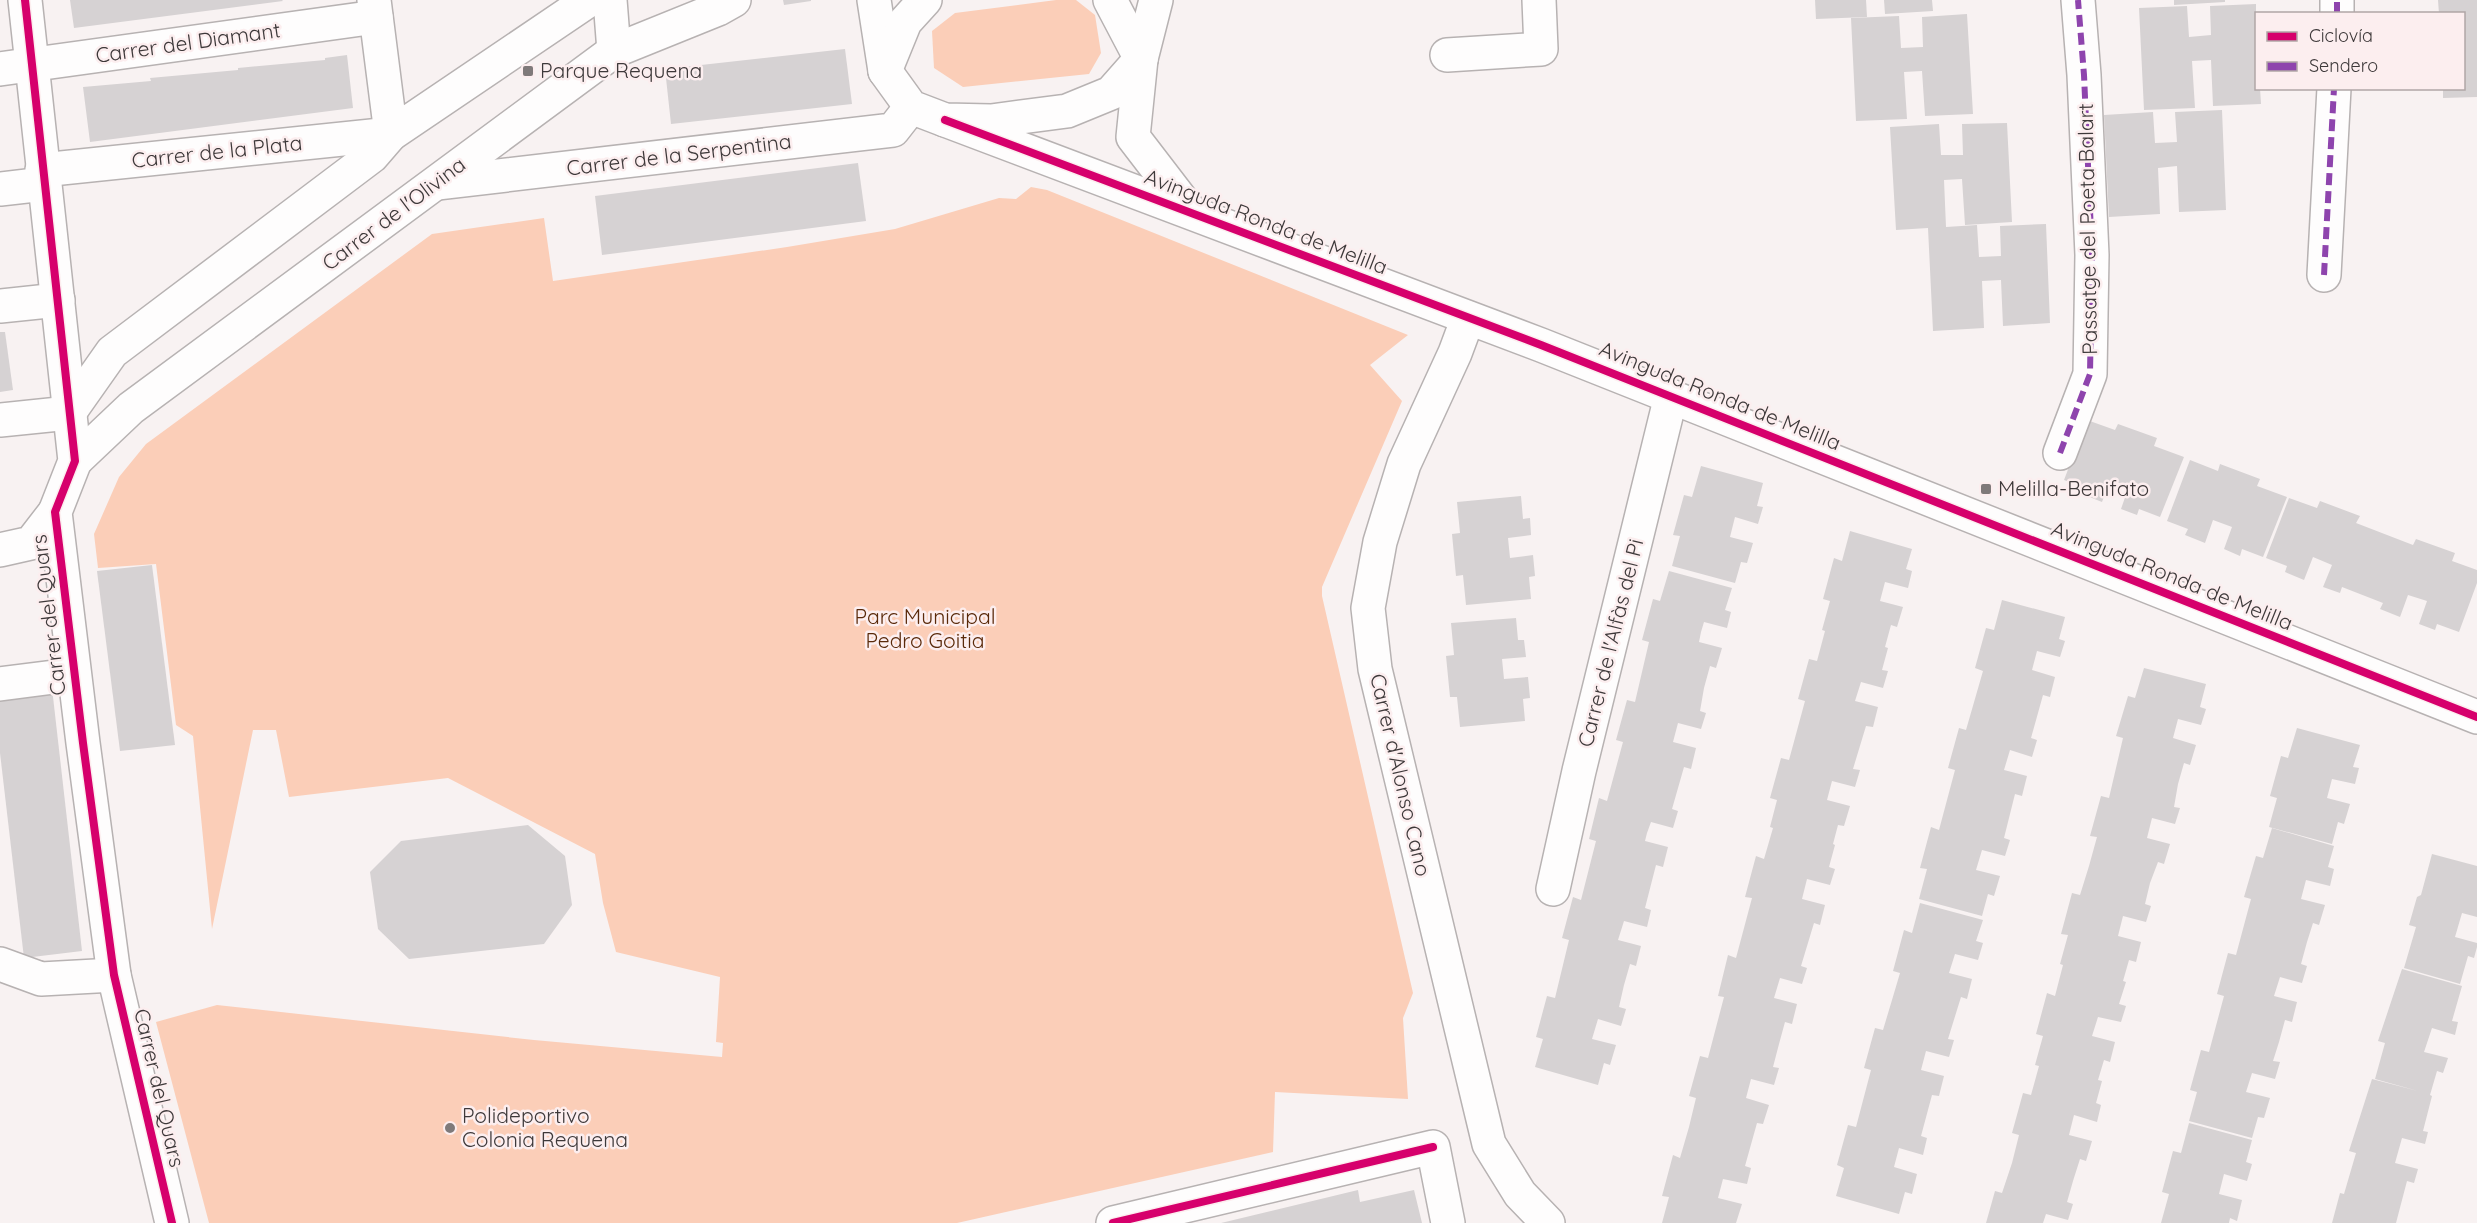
<svg xmlns="http://www.w3.org/2000/svg" width="2477" height="1223" viewBox="0 0 2477 1223" font-family="Quicksand,sans-serif">
  <style>
    .green { fill: #fbceb8 }
    .building { fill: #d6d2d3 }
    .lines { fill: none; stroke-linecap: round; stroke-linejoin: round }
    .minor-casing { stroke: #b7b2b2; stroke-width: 36 }
    .minor { stroke: #fefdfd; stroke-width: 33 }
    .quiet { stroke: #8e44ad; stroke-width: 6; stroke-dasharray: 12 6; stroke-linecap: butt }
    .cycleway-casing { stroke: #fceeef; stroke-width: 11 }
    .cycleway { stroke: #d6006c; stroke-width: 8 }
    .poi-dot { fill: #7f7a7a; stroke: #fceeef; stroke-width: 2 }
    .labels { text-anchor: middle; stroke-width: 5; stroke-linejoin: round; paint-order: stroke }
    .street-label { font-size: 21px; fill: #3e393a; stroke: #fceeef }
    .poi-label { font-size: 21px; fill: #3e393a; stroke: #fceeef; text-anchor: start }
    .park-label { font-size: 21px; fill: #5a2909; stroke: #fceeef }
  </style>
  <rect width="100%" height="100%" fill="#f8f2f2"/>
  <g class="green">
    <polygon points="1056,0 1076,0 1095,15 1101,53 1089,74 963,87 934,68 932,31 955,13"/>
    <polygon points="1031,187 1047,190 1408,335 1370,365 1402,401 1322,587 1322,596 1413,993 1403,1018 1408,1099 1275,1092 1273,1152 957,1223 209,1223 156,1022 217,1005 534,1040 722,1057 723,1043 716,1042 720,977 616,952 603,903 595,854 448,778 289,797 276,730 253,730 212,929 193,736 176,725 156,564 98,568 94,534 119,477 146,444 432,234 544,218 553,281 787,247 895,229 999,198 1016,199"/>
  </g>
  <g class="building">
    <polygon points="70,0 282,0 283,1 74,28"/>
    <polygon points="783,0 811,0 811,1 784,5"/>
    <polygon points="1815,0 1866,0 1867,17 1816,19"/>
    <polygon points="1884,0 1932,0 1933,11 1885,14"/>
    <polygon points="2174,0 2225,0 2225,2 2174,5"/>
    <polygon points="2438,0 2477,0 2477,97 2443,98 2443,88 2464,88 2464,14 2439,14"/>
    <polygon points="2256,4 2256,88 2260,88 2261,104 2213,106 2211,60 2192,61 2195,108 2144,110 2139,8 2187,6 2189,37 2211,35 2210,6"/>
    <polygon points="1967,14 1973,114 1925,116 1922,71 1904,72 1907,119 1856,121 1851,18 1899,16 1901,48 1923,47 1922,17"/>
    <polygon points="845,49 852,104 671,124 665,69"/>
    <polygon points="347,55 353,108 90,142 83,87 151,81 150,78 238,70 238,68 325,60 325,58"/>
    <polygon points="2222,110 2226,210 2179,212 2177,166 2158,168 2160,214 2109,217 2104,115 2153,112 2155,143 2177,142 2175,112"/>
    <polygon points="2007,123 2012,222 1965,225 1962,179 1944,180 1946,227 1977,225 1979,257 2001,256 2000,226 2046,224 2050,323 2003,326 2001,280 1982,281 1984,328 1933,331 1928,228 1896,230 1890,127 1939,124 1941,155 1963,155 1962,124"/>
    <polygon points="858,163 866,221 602,255 595,196"/>
    <polygon points="0,332 5,332 13,390 0,392"/>
    <polygon points="2087,420 2115,430 2118,424 2157,438 2154,446 2184,457 2160,517 2139,509 2137,515 2121,509 2129,486 2110,480 2102,502 2082,494 2085,488 2064,480"/>
    <polygon points="2190,460 2218,471 2220,464 2260,479 2257,486 2287,497 2263,557 2242,549 2240,556 2224,549 2232,527 2213,520 2205,543 2185,535 2188,529 2167,521"/>
    <polygon points="1701,466 1763,483 1757,506 1763,507 1758,524 1735,517 1730,537 1753,543 1747,563 1741,562 1735,583 1672,566 1680,536 1673,535 1684,495 1692,497"/>
    <polygon points="1521,496 1523,519 1530,518 1531,535 1508,538 1510,558 1533,555 1535,576 1529,577 1531,599 1466,605 1463,575 1456,576 1452,534 1460,533 1457,502"/>
    <polygon points="2289,498 2317,508 2320,501 2360,516 2356,523 2413,545 2416,539 2455,553 2452,561 2477,570 2477,583 2459,632 2437,624 2435,630 2419,624 2427,601 2408,595 2400,617 2380,609 2383,603 2342,587 2340,593 2323,587 2332,565 2313,557 2304,580 2285,572 2287,566 2266,558"/>
    <polygon points="1850,531 1912,549 1906,569 1912,571 1908,588 1885,582 1880,601 1903,607 1897,627 1891,625 1885,647 1888,648 1882,670 1888,671 1883,688 1861,682 1855,701 1878,707 1873,727 1866,726 1853,769 1860,770 1855,787 1832,781 1827,800 1850,806 1844,826 1838,825 1833,844 1835,845 1829,867 1835,869 1830,885 1807,879 1802,899 1825,905 1820,925 1814,923 1801,966 1807,968 1802,984 1780,978 1774,998 1797,1004 1792,1024 1785,1022 1779,1044 1773,1067 1779,1068 1774,1085 1751,1079 1746,1098 1769,1105 1763,1124 1757,1123 1745,1166 1751,1168 1747,1184 1723,1179 1718,1198 1742,1204 1736,1223 1662,1223 1669,1197 1662,1196 1673,1155 1680,1158 1689,1127 1696,1098 1689,1096 1700,1056 1708,1058 1724,997 1718,996 1728,955 1736,958 1752,898 1745,897 1756,856 1764,859 1773,828 1770,827 1777,800 1770,798 1781,758 1789,760 1805,701 1798,699 1809,659 1817,661 1825,631 1822,630 1830,601 1823,599 1834,558 1842,561"/>
    <polygon points="152,565 175,745 120,751 97,571"/>
    <polygon points="1669,571 1732,588 1725,610 1731,612 1727,628 1704,622 1701,632 1699,642 1722,648 1716,668 1710,666 1704,688 1700,711 1706,713 1701,729 1678,723 1673,742 1696,748 1691,769 1684,767 1672,809 1678,811 1673,828 1651,822 1647,833 1645,841 1668,847 1663,867 1656,865 1645,908 1651,910 1647,927 1624,921 1618,940 1641,946 1636,966 1630,964 1624,985 1619,1007 1626,1009 1621,1026 1598,1019 1592,1039 1616,1045 1610,1065 1604,1063 1598,1085 1535,1067 1543,1039 1536,1037 1547,996 1555,998 1569,940 1562,938 1573,897 1581,900 1596,841 1589,839 1599,798 1607,801 1623,742 1616,740 1627,700 1635,702 1649,642 1642,640 1653,599 1660,601"/>
    <polygon points="2002,600 2065,617 2059,639 2065,641 2060,657 2037,651 2032,670 2055,677 2050,697 2043,695 2031,738 2037,740 2032,757 2010,750 2004,770 2027,776 2022,796 2015,794 2004,838 2010,840 2005,856 1982,850 1976,870 2000,876 1994,896 1988,894 1982,916 1919,899 1927,869 1920,868 1931,827 1939,830 1955,770 1948,768 1959,728 1966,730 1983,671 1975,668 1986,628 1994,630"/>
    <polygon points="1516,618 1518,640 1524,640 1526,657 1502,659 1504,679 1528,677 1530,698 1523,699 1525,721 1460,727 1457,697 1450,697 1446,656 1454,655 1451,623"/>
    <polygon points="2144,668 2206,684 2200,707 2206,709 2201,725 2178,719 2173,738 2196,745 2190,765 2184,763 2178,784 2174,807 2180,808 2175,824 2152,818 2147,838 2170,844 2164,864 2158,862 2150,883 2145,904 2151,906 2146,922 2123,916 2118,936 2141,942 2136,962 2129,960 2123,981 2126,982 2119,1004 2126,1006 2121,1022 2098,1017 2092,1036 2115,1042 2110,1062 2104,1060 2098,1080 2102,1081 2096,1103 2101,1105 2097,1122 2074,1115 2069,1135 2092,1141 2086,1161 2080,1159 2073,1181 2067,1202 2073,1204 2068,1220 2046,1214 2043,1223 1986,1223 1995,1191 2002,1193 2012,1163 2019,1135 2012,1133 2023,1093 2031,1095 2039,1066 2035,1065 2043,1036 2036,1034 2047,993 2055,996 2063,965 2060,964 2068,935 2061,934 2072,893 2080,895 2089,866 2097,837 2090,836 2101,796 2109,798 2123,738 2116,736 2128,696 2135,698"/>
    <polygon points="52,688 82,951 24,958 0,753 0,694"/>
    <polygon points="2297,728 2360,745 2353,767 2359,768 2355,784 2332,779 2327,798 2350,804 2344,824 2338,822 2332,844 2269,827 2277,798 2270,796 2281,756 2288,758"/>
    <polygon points="528,825 565,856 572,905 544,944 409,959 378,929 370,872 401,841"/>
    <polygon points="2272,828 2334,846 2328,867 2334,869 2330,886 2306,880 2301,899 2325,905 2319,925 2313,923 2307,942 2301,964 2307,966 2302,983 2280,977 2274,996 2297,1002 2292,1022 2285,1020 2279,1042 2273,1061 2280,1062 2275,1079 2252,1073 2246,1092 2270,1098 2264,1118 2258,1117 2252,1138 2189,1121 2197,1092 2190,1090 2201,1050 2209,1052 2224,996 2217,994 2228,953 2236,955 2251,899 2244,897 2256,856 2263,858"/>
    <polygon points="2432,854 2477,866 2477,917 2462,913 2455,937 2477,943 2477,947 2474,958 2468,956 2460,984 2404,968 2416,927 2409,925 2417,897 2421,895"/>
    <polygon points="1920,903 1983,920 1976,941 1983,943 1978,960 1955,954 1949,973 1972,979 1967,999 1961,997 1948,1039 1954,1040 1949,1057 1926,1051 1921,1070 1944,1076 1939,1096 1932,1095 1921,1136 1927,1138 1923,1155 1899,1148 1894,1167 1917,1174 1912,1194 1905,1192 1899,1214 1836,1196 1844,1168 1837,1165 1848,1125 1856,1127 1871,1070 1864,1068 1875,1028 1883,1030 1892,1000 1900,973 1893,971 1904,930 1912,933"/>
    <polygon points="2402,969 2462,986 2452,1021 2458,1022 2455,1035 2432,1028 2424,1052 2448,1058 2443,1073 2437,1071 2430,1095 2432,1096 2423,1131 2428,1132 2425,1144 2402,1138 2395,1163 2418,1169 2414,1183 2407,1181 2396,1223 2332,1223 2340,1193 2344,1194 2356,1153 2349,1151 2372,1079 2418,1091 2375,1079 2385,1043 2378,1041"/>
    <polygon points="2189,1123 2252,1140 2246,1162 2252,1164 2247,1181 2224,1174 2219,1194 2242,1200 2237,1221 2230,1218 2229,1223 2161,1223 2169,1194 2162,1192 2173,1151 2181,1153"/>
    <polygon points="1358,1190 1360,1202 1414,1190 1422,1223 1221,1223"/>
  </g>
  <g class="lines">
    <g class="minor-casing">
      <g id="minor">
        <polyline points="25,0 75,461 55,512 83,743 114,975 172,1223"/>
        <polyline points="374,0 391,134"/>
        <polyline points="610,0 614,51"/>
        <polyline points="874,0 885,71 911,107 945,120 991,121 1067,111 1111,93 1141,59 1156,0"/>
        <polyline points="1110,0 1141,59"/>
        <polyline points="2337,14 2337,0"/>
        <polyline points="1447,55 1541,49 1539,0"/>
        <polyline points="1141,59 1133,137 1189,210"/>
        <polyline points="0,69 376,17"/>
        <polyline points="885,71 905,22 925,0"/>
        <polyline points="945,120 1541,345 2477,717"/>
        <polyline points="42,170 391,134"/>
        <polyline points="437,183 893,130 911,107"/>
        <polyline points="0,189 44,184"/>
        <polyline points="2324,275 2334,88"/>
        <polyline points="0,306 58,300"/>
        <polyline points="1468,318 1455,353 1404,464 1380,542 1368,608 1375,669 1489,1144 1520,1194 1548,1223"/>
        <polyline points="69,413 112,352 372,156 391,134 589,0"/>
        <polyline points="0,420 69,413"/>
        <polyline points="2060,453 2090,374 2092,255 2084,75 2078,0"/>
        <polyline points="75,461 131,408 614,51 718,9 734,0"/>
        <polyline points="0,550 31,543 55,512"/>
        <polyline points="0,684 54,677"/>
        <polyline points="1553,889 1579,771 1671,396"/>
        <polyline points="0,964 41,979 114,975"/>
        <polyline points="1113,1223 1433,1147 1448,1223"/>
      </g>
    </g>
    <use href="#minor" class="minor"/>
    <g class="quiet">
      <polyline points="2337,14 2337,0"/>
      <polyline points="2324,275 2334,88"/>
      <polyline points="2060,453 2090,374 2092,255 2084,75 2078,0"/>
    </g>
    <g class="cycleway-casing">
      <g id="cycleway">
        <polyline points="25,0 75,461 55,512 83,743 114,975 172,1223"/>
        <polyline points="945,120 1541,345 2477,717"/>
        <polyline points="1113,1223 1433,1147"/>
      </g>
    </g>
    <use href="#cycleway" class="cycleway"/>
  </g>
  <g class="poi-dot">
    <rect x="522" y="65" width="12" height="12" rx="3"/>
    <rect x="1980" y="483" width="12" height="12" rx="3"/>
    <circle cx="450" cy="1128" r="6"/>
  </g>
  <g class="labels">
    <g class="street-label">
      <text transform="translate(188 43) rotate(-8)" y="7">Carrer del Diamant</text>
      <text transform="translate(217 152) rotate(-6)" y="7">Carrer de la Plata</text>
      <text transform="translate(679 155) rotate(-7)" y="7">Carrer de la Serpentina</text>
      <text transform="translate(394 214) rotate(-37)" y="7">Carrer de l'Olivina</text>
      <text transform="translate(1266 222) rotate(21)" y="7">Avinguda Ronda de Melilla</text>
      <text transform="translate(2088 229) rotate(-91)" y="7">Passatge del Poeta Balart</text>
      <text transform="translate(1720 396) rotate(22)" y="7">Avinguda Ronda de Melilla</text>
      <text transform="translate(2172 576) rotate(22)" y="7">Avinguda Ronda de Melilla</text>
      <text transform="translate(49 615) rotate(-97)" y="7">Carrer del Quars</text>
      <text transform="translate(1611 643) rotate(-76)" y="7">Carrer de l'Alfàs del Pi</text>
      <text transform="translate(1400 775) rotate(77)" y="7">Carrer d'Alonso Cano</text>
      <text transform="translate(159 1088) rotate(77)" y="7">Carrer del Quars</text>
    </g>
    <g class="poi-label">
      <text x="540" y="78">Parque Requena</text>
      <text x="1998" y="496">Melilla-Benifato</text>
      <text x="462" y="1123">Polideportivo<tspan x="462" dy="24">Colonia Requena</tspan></text>
    </g>
    <g class="park-label">
      <text x="925" y="624">Parc Municipal<tspan x="925" dy="24">Pedro Goitia</tspan></text>
    </g>
  </g>
  <rect x="2255" y="12" width="210" height="78" fill="#fceeef" stroke="#b0a6a7" stroke-width="1.5"/>
  <rect x="2267" y="32" width="30" height="9" fill="#d6006c" stroke="#b0a6a7" stroke-width="1.5"/>
  <text x="2309" y="42" font-size="18" fill="#3e393a">Ciclovía</text>
  <rect x="2267" y="62" width="30" height="9" fill="#8e44ad" stroke="#b0a6a7" stroke-width="1.5"/>
  <text x="2309" y="72" font-size="18" fill="#3e393a">Sendero</text>
</svg>
